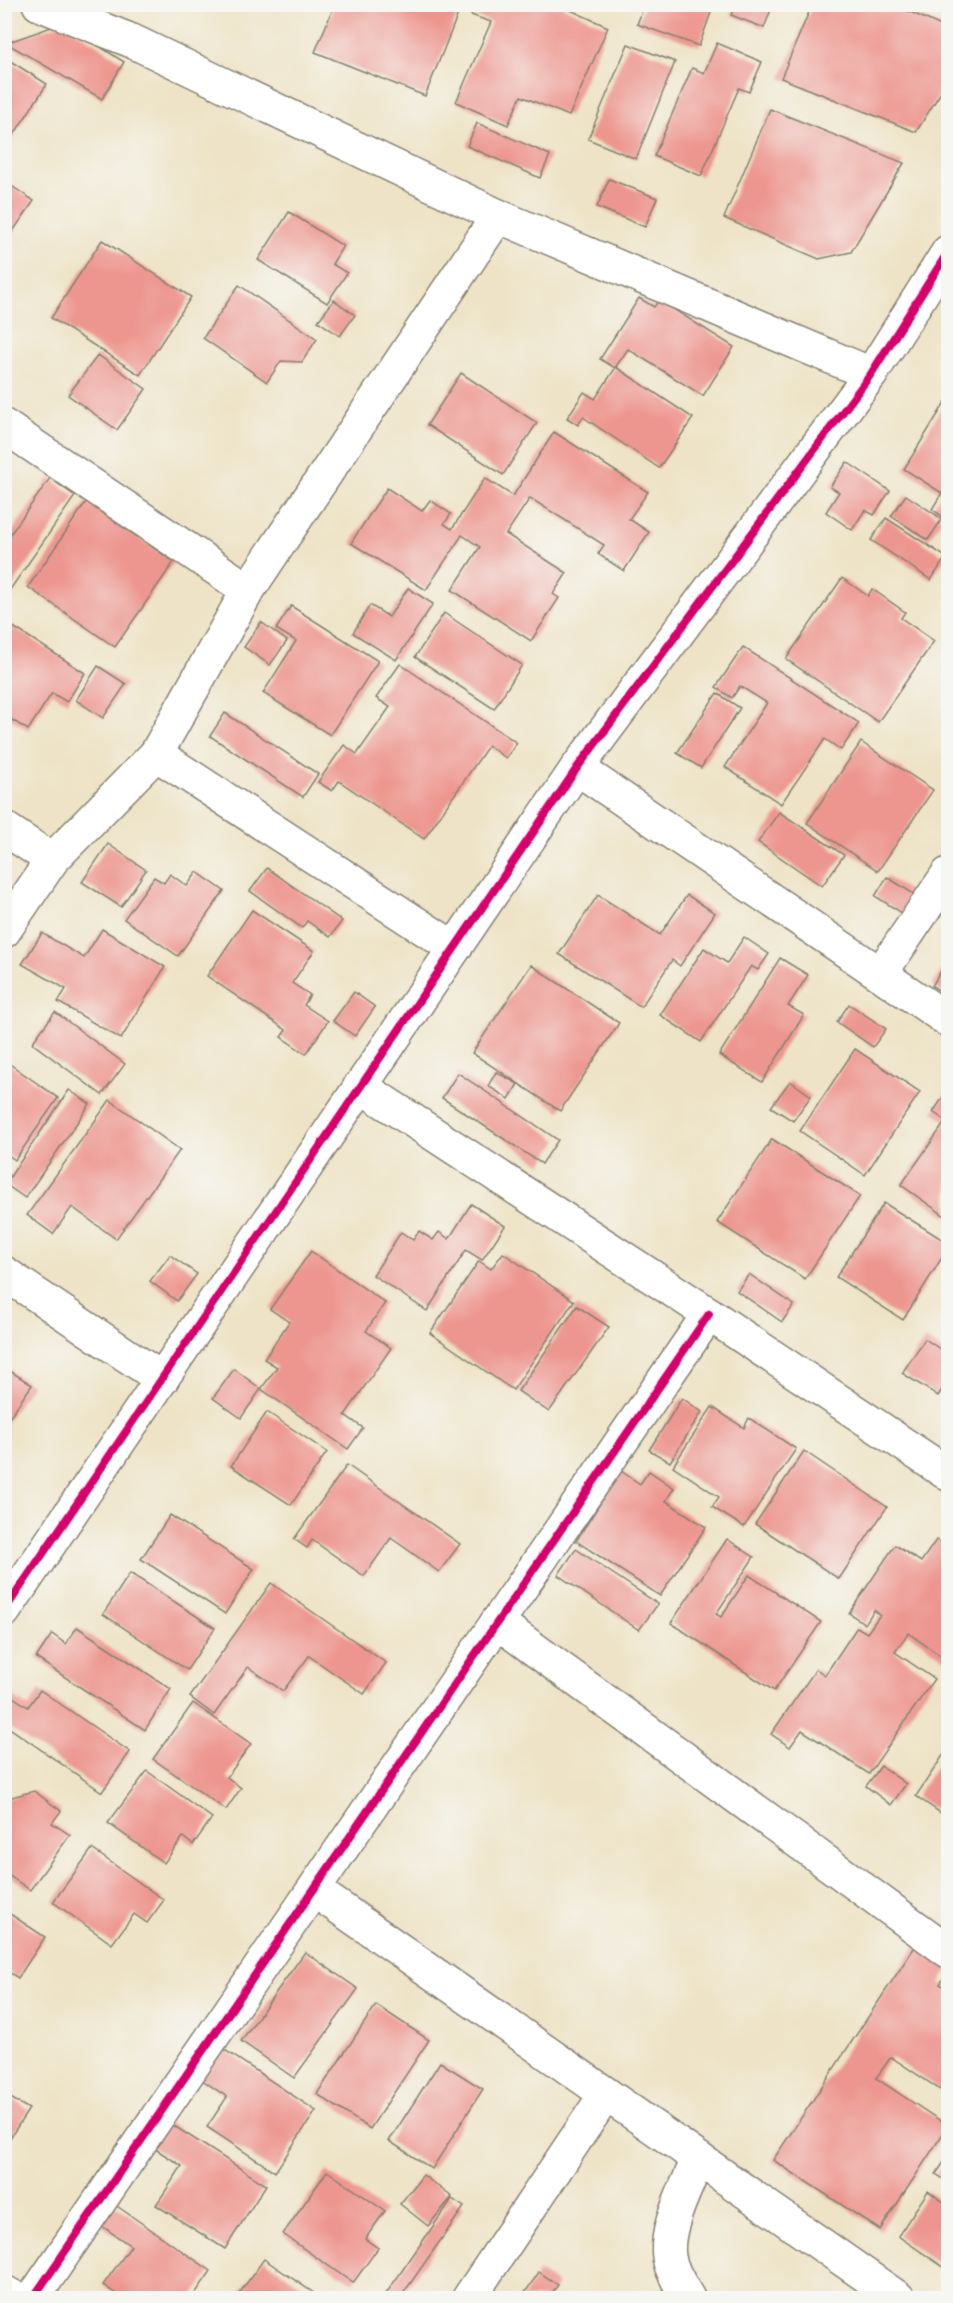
<svg xmlns="http://www.w3.org/2000/svg" width="953" height="2303" viewBox="0 0 953 2303" font-family="'IM FELL English',serif">
  <style>
    .building { fill: #ed968f }
    .lines { fill: none; stroke-linecap: round; stroke-linejoin: round }
    .minor-casing { stroke: #858071; stroke-width: 36 }
    .minor { stroke: #fff; stroke-width: 33 }
    .cycleway-casing { stroke: #f6f6f2; stroke-width: 11 }
    .cycleway { stroke: #d6006c; stroke-width: 8 }
  </style>
  <rect width="100%" height="100%" fill="#f6f6f2"/>
  <filter id="ink" filterUnits="userSpaceOnUse"><feTurbulence type="fractalNoise" baseFrequency=".0167" numOctaves="2"/><feDisplacementMap in="SourceGraphic" scale="12" xChannelSelector="R" yChannelSelector="G"/><feConvolveMatrix kernelMatrix="1 2 1 2 8 2 1 2 1" color-interpolation-filters="sRGB"/></filter>
  <filter id="wash" filterUnits="userSpaceOnUse"><feTurbulence type="fractalNoise" baseFrequency=".008" numOctaves="4" result="noise"/><feDisplacementMap in="SourceGraphic" scale="24" xChannelSelector="R" yChannelSelector="G"/><feGaussianBlur stdDeviation="1.35" result="paint"/><feColorMatrix in="noise" values="0 0 0 0 0 0 0 0 0 0 0 0 0 0 0 0 0 1.4 0 .05"/><feComposite in="paint" operator="in"/></filter>
  <g filter="url(#wash)">
    <rect width="100%" height="100%" fill="#eee3c6"/>
    <g id="blocks">
      <g class="building">
        <polygon points="335,4 462,4 425,96 315,52"/>
        <polygon points="475,4 557,4 608,27 569,116 521,96 508,125 456,102 491,22 471,15"/>
        <polygon points="645,4 714,4 699,46 637,24"/>
        <polygon points="735,4 773,4 764,28 731,15"/>
        <polygon points="812,5 895,5 948,29 948,81 916,132 781,78"/>
        <polygon points="63,23 124,62 102,99 6,43"/>
        <polygon points="717,43 762,62 749,92 739,88 701,176 654,156 692,68 704,73"/>
        <polygon points="628,44 675,62 636,159 588,139"/>
        <polygon points="4,57 47,84 4,150"/>
        <polygon points="770,109 904,163 851,252 819,259 724,218"/>
        <polygon points="477,123 550,155 540,178 467,146"/>
        <polygon points="609,179 657,198 645,227 597,207"/>
        <polygon points="4,181 34,201 4,244"/>
        <polygon points="289,212 343,246 332,264 347,273 327,303 258,260"/>
        <polygon points="102,240 191,297 140,375 51,318"/>
        <polygon points="239,285 317,339 302,362 281,361 267,382 203,338"/>
        <polygon points="639,298 654,307 659,300 734,347 703,396 628,349 615,368 600,359"/>
        <polygon points="334,300 355,315 340,336 318,321"/>
        <polygon points="98,355 146,389 117,430 68,395"/>
        <polygon points="616,367 693,418 659,468 583,417 578,425 567,418 584,392 595,399"/>
        <polygon points="461,373 537,423 503,475 427,425"/>
        <polygon points="948,398 948,520 932,509 942,493 904,469"/>
        <polygon points="554,432 648,492 629,519 649,532 624,571 598,554 604,545 530,498 506,534 567,573 553,594 559,598 531,641 452,590 480,547 462,535 426,590 351,543 387,488 422,511 430,500 451,514 444,524 452,529 485,478 513,496"/>
        <polygon points="847,462 890,491 874,515 865,510 852,530 826,512 839,492 830,487"/>
        <polygon points="50,478 75,496 7,594 4,592 4,543"/>
        <polygon points="906,495 942,519 928,540 891,516"/>
        <polygon points="86,502 174,562 115,647 28,587"/>
        <polygon points="886,518 946,557 931,580 871,540"/>
        <polygon points="842,578 868,596 872,589 905,612 901,618 934,641 878,722 786,659"/>
        <polygon points="408,588 433,604 396,660 353,633 370,605 389,617"/>
        <polygon points="291,606 378,661 330,735 263,693 296,641 276,629"/>
        <polygon points="444,613 522,665 494,709 415,657"/>
        <polygon points="4,621 85,673 67,702 52,693 28,730 4,715"/>
        <polygon points="261,622 287,641 270,665 244,647"/>
        <polygon points="743,647 859,723 841,750 825,739 781,804 725,767 767,703 740,686 732,698 716,687"/>
        <polygon points="400,664 517,743 506,758 488,746 424,839 339,781 332,791 318,782 344,745 357,754 390,707 376,698"/>
        <polygon points="98,666 126,684 103,718 76,700"/>
        <polygon points="717,693 740,708 701,768 677,753"/>
        <polygon points="225,713 318,774 303,797 210,736"/>
        <polygon points="861,742 933,790 878,871 807,823"/>
        <polygon points="779,812 844,855 822,886 758,842"/>
        <polygon points="108,844 146,870 121,907 82,882"/>
        <polygon points="267,868 342,921 330,937 307,921 302,928 250,891"/>
        <polygon points="197,872 224,891 178,956 124,919 154,877 164,883 170,874 187,886"/>
        <polygon points="887,877 917,896 905,915 875,896"/>
        <polygon points="598,895 660,935 687,895 715,913 680,966 672,960 641,1007 559,954"/>
        <polygon points="252,910 314,951 292,983 310,995 304,1005 328,1021 306,1054 281,1037 286,1030 207,976"/>
        <polygon points="102,929 165,967 121,1039 58,1002 66,989 22,964 42,933 84,958"/>
        <polygon points="744,937 769,954 758,970 751,966 701,1042 660,1015 704,948 727,963"/>
        <polygon points="780,958 808,975 788,1006 804,1015 762,1082 719,1055"/>
        <polygon points="948,959 948,996 932,986"/>
        <polygon points="531,965 619,1023 560,1111 472,1053"/>
        <polygon points="354,992 375,1007 355,1036 333,1021"/>
        <polygon points="849,1004 886,1029 873,1047 837,1022"/>
        <polygon points="55,1012 125,1064 102,1095 32,1043"/>
        <polygon points="855,1049 920,1092 865,1175 800,1131"/>
        <polygon points="4,1060 58,1098 15,1160 4,1152"/>
        <polygon points="496,1072 518,1084 509,1099 488,1086"/>
        <polygon points="458,1073 558,1140 542,1164 442,1098"/>
        <polygon points="790,1081 811,1096 793,1121 771,1107"/>
        <polygon points="69,1090 90,1104 25,1198 5,1184"/>
        <polygon points="948,1090 948,1218 901,1185 946,1121 933,1112"/>
        <polygon points="110,1100 180,1150 116,1239 72,1207 53,1234 27,1215"/>
        <polygon points="772,1139 860,1196 805,1279 717,1222"/>
        <polygon points="884,1203 948,1243 948,1248 903,1320 836,1277"/>
        <polygon points="471,1204 505,1226 482,1260 466,1250 427,1311 373,1275 401,1232 413,1240 419,1231 433,1240 439,1232 449,1239"/>
        <polygon points="311,1251 385,1303 366,1331 391,1348 345,1415 363,1428 348,1449 261,1389 277,1367 264,1359 289,1322 270,1309"/>
        <polygon points="503,1253 574,1301 513,1390 430,1333 479,1261 491,1269"/>
        <polygon points="170,1255 197,1274 177,1301 150,1281"/>
        <polygon points="749,1274 794,1305 782,1322 737,1291"/>
        <polygon points="577,1306 609,1327 549,1412 518,1391"/>
        <polygon points="925,1339 946,1353 948,1350 948,1380 938,1396 902,1373"/>
        <polygon points="4,1367 32,1385 4,1425"/>
        <polygon points="234,1369 261,1389 241,1418 213,1398"/>
        <polygon points="682,1398 702,1412 670,1462 649,1450"/>
        <polygon points="712,1407 744,1428 749,1418 796,1449 744,1527 712,1507 719,1497 673,1466"/>
        <polygon points="267,1412 327,1452 291,1505 231,1466"/>
        <polygon points="804,1451 887,1507 839,1579 755,1524"/>
        <polygon points="347,1465 460,1544 439,1572 391,1538 364,1576 312,1540 307,1548 294,1539"/>
        <polygon points="621,1471 640,1484 649,1471 674,1488 666,1501 706,1527 660,1596 576,1541"/>
        <polygon points="170,1515 254,1569 225,1614 141,1559"/>
        <polygon points="727,1539 754,1557 716,1614 721,1617 749,1575 821,1622 774,1691 671,1623"/>
        <polygon points="936,1540 948,1548 948,1661 908,1633 895,1652 934,1679 869,1774 802,1730 790,1747 771,1734 816,1669 825,1675 857,1627 867,1633 880,1615 874,1610 865,1624 849,1613 895,1545 921,1562"/>
        <polygon points="576,1549 658,1604 639,1630 558,1575"/>
        <polygon points="130,1573 215,1628 187,1670 103,1614"/>
        <polygon points="271,1583 386,1663 364,1694 309,1656 283,1691 248,1667 214,1715 190,1697"/>
        <polygon points="77,1627 171,1689 145,1730 36,1658 52,1634 66,1644"/>
        <polygon points="40,1690 130,1752 102,1792 4,1724 4,1710 13,1697 28,1707"/>
        <polygon points="193,1703 251,1744 227,1777 241,1788 226,1810 153,1759"/>
        <polygon points="948,1748 948,1818 916,1796"/>
        <polygon points="881,1766 906,1784 891,1805 866,1786"/>
        <polygon points="147,1771 212,1818 193,1845 183,1837 164,1863 108,1823"/>
        <polygon points="34,1791 61,1811 52,1823 70,1835 30,1890 4,1872 4,1799"/>
        <polygon points="92,1849 164,1900 147,1923 134,1914 112,1944 53,1902"/>
        <polygon points="4,1910 45,1937 18,1978 4,1969"/>
        <polygon points="918,1942 948,1961 948,1970 940,1984 948,1989 948,2095 891,2057 876,2078 948,2126 880,2230 773,2160"/>
        <polygon points="305,1952 358,1989 294,2078 241,2041"/>
        <polygon points="376,2005 429,2040 370,2129 317,2094"/>
        <polygon points="216,2044 316,2111 275,2172 207,2127 227,2097 195,2075"/>
        <polygon points="440,2062 483,2089 432,2169 389,2141"/>
        <polygon points="4,2094 29,2109 4,2147"/>
        <polygon points="165,2120 266,2185 225,2249 156,2205 182,2166 149,2145"/>
        <polygon points="948,2156 948,2182 936,2174"/>
        <polygon points="327,2171 385,2211 365,2239 378,2248 353,2283 283,2234"/>
        <polygon points="423,2175 452,2197 428,2226 400,2204"/>
        <polygon points="928,2191 948,2205 948,2270 898,2236"/>
        <polygon points="452,2199 464,2207 400,2298 383,2298"/>
        <polygon points="111,2202 211,2271 192,2298 122,2298 103,2285 131,2246 96,2222"/>
        <polygon points="264,2259 321,2298 236,2298"/>
        <polygon points="539,2272 558,2285 548,2298 524,2298 522,2297"/>
      </g>
    </g>
  </g>
  <g filter="url(#ink)">
    <use href="#blocks" fill-opacity="0" stroke="#858071" stroke-width="1.5"/>
    <g class="lines">
      <g class="minor-casing">
        <g id="minor">
          <polyline points="39,4 132,41 498,216 871,374"/>
          <polyline points="4,426 248,590"/>
          <polyline points="156,754 454,948"/>
          <polyline points="577,768 948,1020"/>
          <polyline points="4,828 52,860"/>
          <polyline points="4,931 52,860 156,754 248,590 498,216"/>
          <polyline points="881,973 948,874"/>
          <polyline points="360,1086 709,1314 948,1474"/>
          <polyline points="4,1273 162,1379"/>
          <polyline points="4,1611 577,768 871,374 948,252"/>
          <polyline points="497,1622 948,1951"/>
          <polyline points="314,1890 898,2298"/>
          <polyline points="4,2292 15,2298"/>
          <polyline points="33,2298 709,1314"/>
          <polyline points="469,2298 606,2094"/>
          <path d="M 688,2298 C 682,2288 675,2277 671,2265 C 660,2235 687,2187 698,2159"/>
        </g>
      </g>
      <use href="#minor" class="minor"/>
      <g class="cycleway-casing">
        <g id="cycleway">
          <polyline points="4,1611 577,768 871,374 948,252"/>
          <polyline points="33,2298 709,1314"/>
        </g>
      </g>
      <use href="#cycleway" class="cycleway"/>
    </g>
  </g>
  <rect width="953" height="2303" fill="none" stroke="#f6f6f2" stroke-width="24"/>
</svg>
